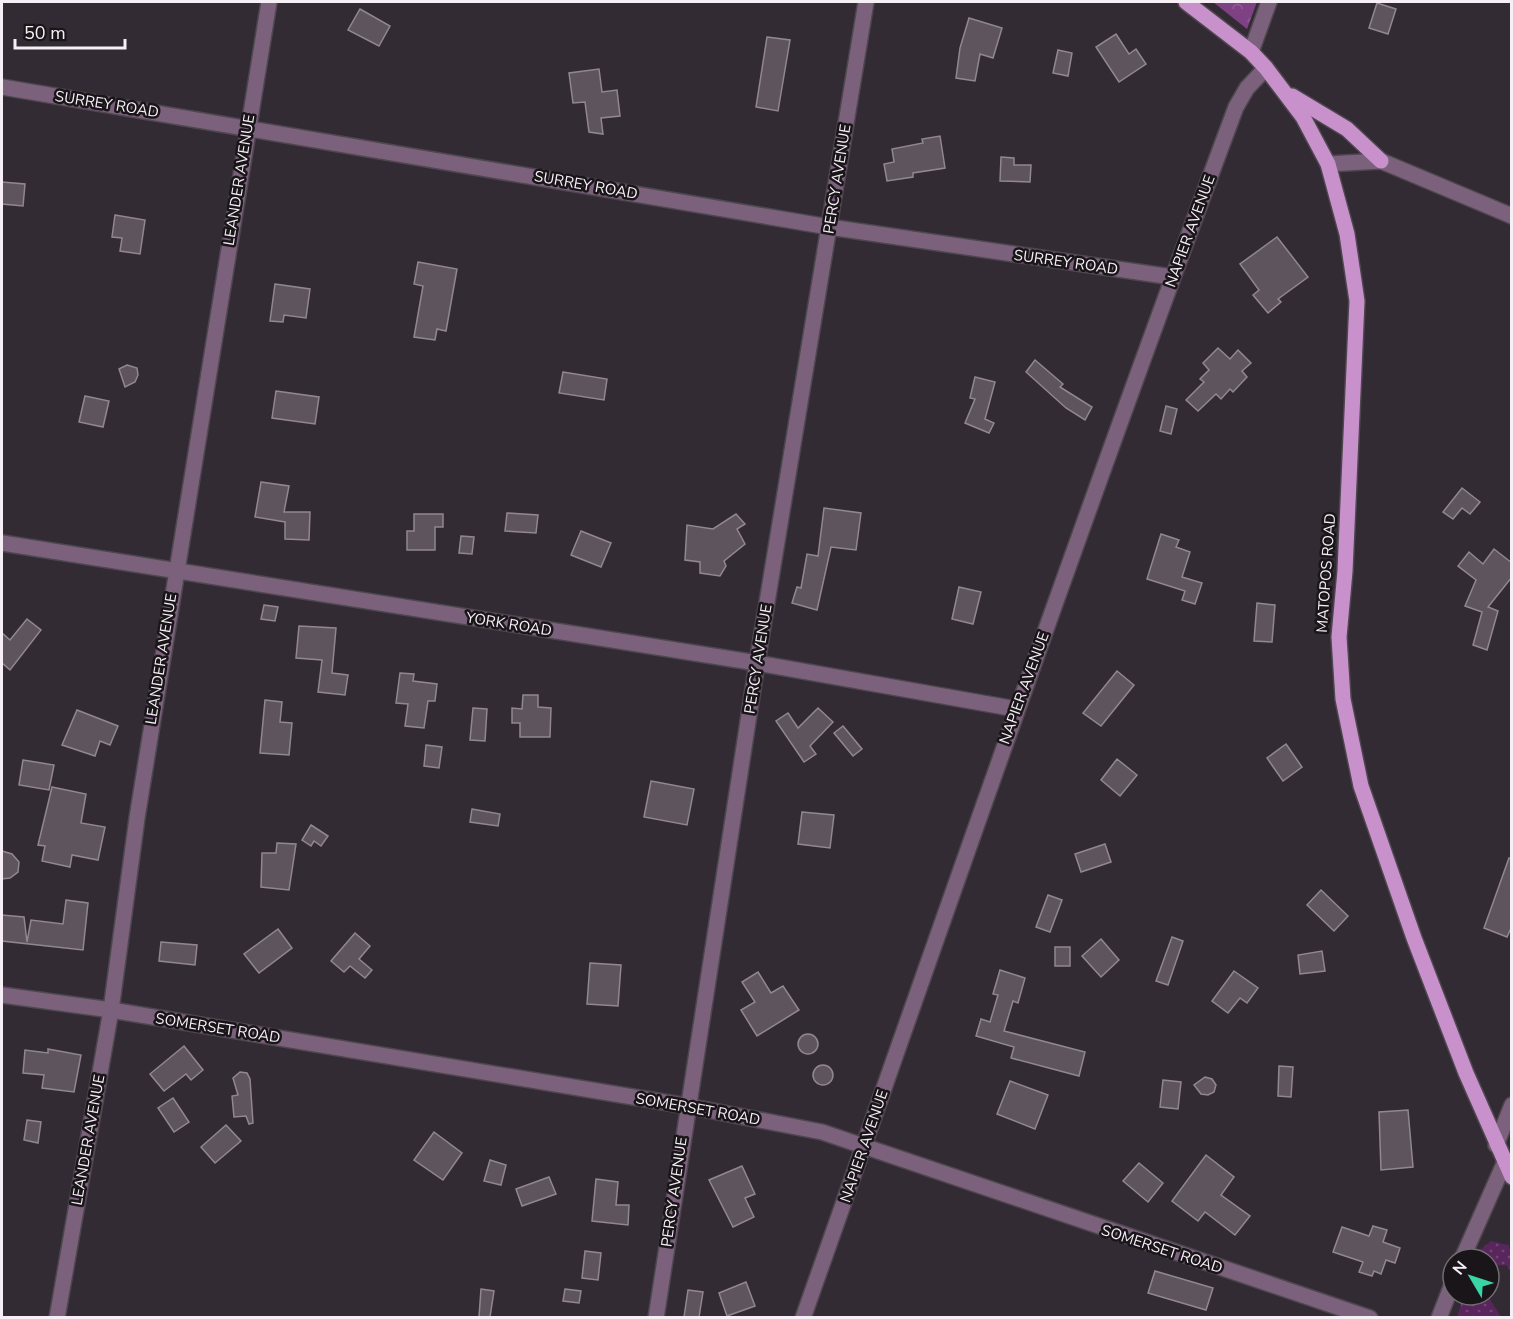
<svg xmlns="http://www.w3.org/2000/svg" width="1513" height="1319" viewBox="0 0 1513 1319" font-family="'Nunito Sans',sans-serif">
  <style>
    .grass { fill: url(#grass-dots) }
    .forest { fill: url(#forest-crowns) }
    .building { fill: #5e545e; stroke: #918791; stroke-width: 1.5 }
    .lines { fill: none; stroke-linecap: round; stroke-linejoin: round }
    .minor-casing { stroke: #4e474f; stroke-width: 18 }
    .major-casing { stroke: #4e474f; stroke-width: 18 }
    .minor { stroke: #7c617d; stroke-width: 15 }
    .major { stroke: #c991cc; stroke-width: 15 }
    .labels { text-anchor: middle; stroke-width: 5; stroke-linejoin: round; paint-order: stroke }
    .street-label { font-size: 15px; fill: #f6f0f6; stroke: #191519 }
  </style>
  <defs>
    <pattern id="grass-dots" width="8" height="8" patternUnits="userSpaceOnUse" patternTransform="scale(1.5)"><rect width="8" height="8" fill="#59255d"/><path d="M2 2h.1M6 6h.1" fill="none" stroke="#714575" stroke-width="1.8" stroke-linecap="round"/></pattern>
    <pattern id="forest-crowns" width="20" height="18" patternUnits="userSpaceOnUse" patternTransform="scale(1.5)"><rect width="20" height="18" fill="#7e4183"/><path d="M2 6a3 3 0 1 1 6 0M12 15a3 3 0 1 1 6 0" fill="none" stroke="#915d95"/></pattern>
  </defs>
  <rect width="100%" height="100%" fill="#332b34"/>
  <g class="grass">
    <polygon points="1491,1241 1508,1245 1511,1251 1511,1271 1506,1265 1489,1266 1489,1259 1477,1259 1479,1251"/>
    <polygon points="1464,1295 1487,1295 1501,1317 1457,1317"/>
  </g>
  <polygon class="forest" points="1213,2 1257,2 1247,29"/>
  <g class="building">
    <polygon points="1377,3 1396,9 1388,34 1369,28"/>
    <polygon points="360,9 390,26 379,46 348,30"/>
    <polygon points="969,18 1002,28 993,58 980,54 975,81 956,78 960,48"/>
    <polygon points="1116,34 1129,54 1136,49 1146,64 1119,82 1096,47"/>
    <polygon points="767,37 790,40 778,111 756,107"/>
    <polygon points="1058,50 1072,53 1068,76 1053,73"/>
    <polygon points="599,69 602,92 617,90 620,116 601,118 603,134 589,132 585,102 573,103 569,73"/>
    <polygon points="940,136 945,168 913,173 913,177 887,181 884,164 894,162 892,149 923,143 922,139"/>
    <polygon points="1001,157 1014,158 1014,165 1031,165 1030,182 1000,181"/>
    <polygon points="2,182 25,184 23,206 2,204"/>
    <polygon points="115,215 145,220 140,254 120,251 122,238 112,237"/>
    <polygon points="1277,237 1308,277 1278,299 1281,302 1268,313 1253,295 1259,290 1240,264"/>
    <polygon points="418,262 457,269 446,331 437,329 435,340 414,337 423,286 414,284"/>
    <polygon points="275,284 310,289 306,318 284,315 283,322 270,321"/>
    <polygon points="1218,348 1230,359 1238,350 1251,363 1242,371 1247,377 1233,392 1230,389 1221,399 1216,394 1198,411 1186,400 1204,382 1200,379 1209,370 1203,363"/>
    <polygon points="1035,360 1063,384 1060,387 1092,407 1085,420 1066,408 1026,372"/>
    <polygon points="127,365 137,368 138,375 135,382 125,387 119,369"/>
    <polygon points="563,372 607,379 604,400 559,393"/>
    <polygon points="975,377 995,382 985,419 994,423 989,433 965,423 975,399 970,398"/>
    <polygon points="276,391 319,397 315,424 272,418"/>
    <polygon points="85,396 109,401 103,427 79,422"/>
    <polygon points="1166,406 1177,409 1171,434 1160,431"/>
    <polygon points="261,482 289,486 284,512 310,512 309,540 285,539 285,522 255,517"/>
    <polygon points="1462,488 1480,502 1470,514 1462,508 1453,519 1443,512"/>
    <polygon points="824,508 861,513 856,550 831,547 817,610 792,603 797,587 801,588 807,554 818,556"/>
    <polygon points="507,513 538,515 536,533 505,531"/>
    <polygon points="414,514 443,514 443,527 435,527 435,550 407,550 407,531 414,531"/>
    <polygon points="736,514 745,524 737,529 745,544 724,561 726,566 720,576 700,573 700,562 685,560 687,525 713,529"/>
    <polygon points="581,531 611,543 601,567 571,555"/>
    <polygon points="1161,534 1179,540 1176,547 1190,552 1182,577 1202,583 1195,604 1182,600 1185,591 1147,579"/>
    <polygon points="461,536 474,537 472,554 459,553"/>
    <polygon points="1494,549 1512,563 1512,577 1488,607 1498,611 1487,650 1473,645 1482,612 1465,606 1476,580 1458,566 1469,552 1483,564"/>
    <polygon points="959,587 981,592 973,624 952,619"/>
    <polygon points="1257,603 1275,605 1272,642 1254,641"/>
    <polygon points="264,605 278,607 275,621 261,619"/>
    <polygon points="27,619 41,630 10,670 2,663 2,633 10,640"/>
    <polygon points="299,626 336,628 332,673 348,675 345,695 318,692 322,660 296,658"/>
    <polygon points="1117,671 1134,685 1101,726 1083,713"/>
    <polygon points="400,673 414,674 413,681 437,684 435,701 428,701 424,728 405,726 408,704 396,703"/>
    <polygon points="523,695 538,695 538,707 551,708 550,737 520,737 520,723 512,723 512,708 522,709"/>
    <polygon points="265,700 282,702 280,722 292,723 289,755 260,753"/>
    <polygon points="473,708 487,709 485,741 470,740"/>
    <polygon points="818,708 833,722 810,746 816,754 804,762 776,721 788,713 798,728"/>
    <polygon points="77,710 118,726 110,745 100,741 95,756 62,745"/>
    <polygon points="843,726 862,749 853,756 834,733"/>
    <polygon points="1286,744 1302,767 1283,781 1267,758"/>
    <polygon points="426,745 442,747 439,768 424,766"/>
    <polygon points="1117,759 1137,775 1120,796 1101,780"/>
    <polygon points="23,760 54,765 49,790 19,785"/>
    <polygon points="651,781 694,789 687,825 644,817"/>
    <polygon points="52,787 86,794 81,823 105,827 98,860 72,855 70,867 42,861 45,846 38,845"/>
    <polygon points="472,809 500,814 498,826 470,822"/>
    <polygon points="802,812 834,815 830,848 798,844"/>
    <polygon points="311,825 328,836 321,846 314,841 311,846 302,840"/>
    <polygon points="277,843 296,844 289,890 261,887 262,853 276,853"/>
    <polygon points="1105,844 1111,862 1081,872 1075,854"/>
    <polygon points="2,851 12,854 19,862 18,872 10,878 2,879"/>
    <polygon points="1509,858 1512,859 1512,926 1507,937 1484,928"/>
    <polygon points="1321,890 1348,916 1334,931 1307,905"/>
    <polygon points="1048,895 1062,900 1050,932 1036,927"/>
    <polygon points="66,900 88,903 83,950 2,941 2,915 24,917 27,942 31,920 63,924"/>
    <polygon points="278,929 292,948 259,973 244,954"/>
    <polygon points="355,933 370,946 359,959 372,970 365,978 350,966 344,972 331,961"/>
    <polygon points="1172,937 1183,941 1168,985 1156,981"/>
    <polygon points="1101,939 1119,960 1101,977 1082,956"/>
    <polygon points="161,942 197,945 195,965 159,961"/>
    <rect x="1055" y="947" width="15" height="19"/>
    <polygon points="1322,951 1325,971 1300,974 1298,955"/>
    <polygon points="590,963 621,965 618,1006 587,1004"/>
    <polygon points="1000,970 1025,978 1018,1003 1013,1001 1004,1031 1085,1052 1079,1076 1011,1058 1014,1047 976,1036 981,1019 990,1022 998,995 993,994"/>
    <polygon points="1234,971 1258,988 1247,1003 1240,998 1228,1013 1212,1001"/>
    <polygon points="758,972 771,993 783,986 799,1010 757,1036 741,1010 755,1002 742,982"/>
    <circle cx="808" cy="1044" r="10"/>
    <polygon points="184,1046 203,1070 191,1080 186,1074 164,1091 150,1074"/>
    <polygon points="48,1049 81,1055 74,1092 42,1088 44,1075 23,1073 25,1050 48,1053"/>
    <circle cx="823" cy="1075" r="10"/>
    <polygon points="1279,1066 1293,1067 1291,1097 1278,1096"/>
    <polygon points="240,1072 247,1073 250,1079 253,1123 249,1124 246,1116 234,1117 232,1096 238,1095 233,1078"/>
    <polygon points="1205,1077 1212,1079 1216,1085 1214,1092 1208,1095 1201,1094 1194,1085"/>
    <polygon points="1163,1080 1181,1082 1178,1109 1160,1107"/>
    <polygon points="1010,1081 1048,1095 1035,1129 997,1114"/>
    <polygon points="173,1098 189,1122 174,1132 158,1108"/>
    <polygon points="1408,1110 1413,1167 1381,1170 1379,1112"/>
    <polygon points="27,1120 41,1122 38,1143 24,1140"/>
    <polygon points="226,1125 241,1141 215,1163 201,1147"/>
    <polygon points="434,1132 462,1153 443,1180 414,1160"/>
    <polygon points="1206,1155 1234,1177 1221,1195 1250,1216 1235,1235 1205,1212 1198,1221 1172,1201"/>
    <polygon points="490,1160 506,1165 501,1185 484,1181"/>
    <polygon points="1139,1163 1163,1183 1148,1202 1123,1181"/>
    <polygon points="742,1166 755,1194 745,1198 754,1217 733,1227 709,1180"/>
    <polygon points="549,1177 556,1194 522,1206 516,1189"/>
    <polygon points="596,1179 618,1182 616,1205 629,1205 628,1225 592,1221"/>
    <polygon points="1373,1226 1387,1230 1383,1242 1400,1248 1395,1263 1386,1260 1381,1274 1374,1271 1372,1276 1359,1272 1363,1262 1333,1252 1342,1227 1369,1236"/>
    <polygon points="585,1251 601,1253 598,1280 582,1278"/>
    <polygon points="1155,1271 1213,1288 1206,1310 1148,1293"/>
    <polygon points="746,1282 755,1306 727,1316 719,1293"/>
    <polygon points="481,1289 494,1291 490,1317 479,1317"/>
    <polygon points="565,1289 581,1291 579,1303 563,1301"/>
    <polygon points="688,1290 703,1292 699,1317 684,1317"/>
  </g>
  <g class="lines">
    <g class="minor-casing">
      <g id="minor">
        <polyline points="1251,52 1269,2"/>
        <polyline points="2,87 829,227 1172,277"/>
        <polyline points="1328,164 1381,161 1512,216"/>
        <polyline points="2,543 757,663 1016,709"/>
        <polyline points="2,995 111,1010 687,1106 822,1132 1370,1318"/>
        <polyline points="1496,1145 1512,1105"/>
        <polyline points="1462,1259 1504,1164"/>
        <polyline points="57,1318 111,1010 137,818 269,2"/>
        <polyline points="656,1318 757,663 866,2"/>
        <path d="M 803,1318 C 946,913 1086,509 1236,107 L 1247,88 L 1266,68"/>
        <polyline points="1439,1318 1453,1282"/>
      </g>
    </g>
    <g class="major-casing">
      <g id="major">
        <polyline points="1186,2 1251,52 1266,68 1303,117 1328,164 1347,234 1357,301 1345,571 1339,637 1343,699 1361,786 1414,938 1466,1073 1512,1177"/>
        <polyline points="1292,96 1347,129 1381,161"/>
      </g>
    </g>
    <use href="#minor" class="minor"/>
    <use href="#major" class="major"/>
  </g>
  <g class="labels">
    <g class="street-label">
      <text transform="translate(107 104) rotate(9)" y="5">SURREY ROAD</text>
      <text transform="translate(837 179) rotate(-81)" y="5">PERCY AVENUE</text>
      <text transform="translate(239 180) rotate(-81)" y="5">LEANDER AVENUE</text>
      <text transform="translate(586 185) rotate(10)" y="5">SURREY ROAD</text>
      <text transform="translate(1190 231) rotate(-70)" y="5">NAPIER AVENUE</text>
      <text transform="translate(1066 262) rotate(8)" y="5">SURREY ROAD</text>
      <text transform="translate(1326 573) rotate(-86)" y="5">MATOPOS ROAD</text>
      <text transform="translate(509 624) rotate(9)" y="5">YORK ROAD</text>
      <text transform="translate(161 659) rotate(-81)" y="5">LEANDER AVENUE</text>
      <text transform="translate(758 659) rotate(-81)" y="5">PERCY AVENUE</text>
      <text transform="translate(1024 688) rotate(-70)" y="5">NAPIER AVENUE</text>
      <text transform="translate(218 1028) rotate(9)" y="5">SOMERSET ROAD</text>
      <text transform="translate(698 1109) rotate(10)" y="5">SOMERSET ROAD</text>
      <text transform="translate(88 1140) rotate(-80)" y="5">LEANDER AVENUE</text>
      <text transform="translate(864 1146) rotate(-71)" y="5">NAPIER AVENUE</text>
      <text transform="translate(674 1192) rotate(-82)" y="5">PERCY AVENUE</text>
      <text transform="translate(1162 1249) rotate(18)" y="5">SOMERSET ROAD</text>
    </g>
  </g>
  <rect width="1513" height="1319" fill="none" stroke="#f6f0f6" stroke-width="6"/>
  <g transform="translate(1471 1277) rotate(309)"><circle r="28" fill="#191519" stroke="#716d71" stroke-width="1.5"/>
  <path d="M0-4.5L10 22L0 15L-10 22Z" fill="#3ad4a5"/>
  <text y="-9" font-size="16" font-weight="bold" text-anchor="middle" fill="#f6f0f6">N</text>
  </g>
  <path d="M15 39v9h110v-9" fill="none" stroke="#f6f0f6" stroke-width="3"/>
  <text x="24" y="39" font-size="18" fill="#f6f0f6" stroke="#191519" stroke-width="4.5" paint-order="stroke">50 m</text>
</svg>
